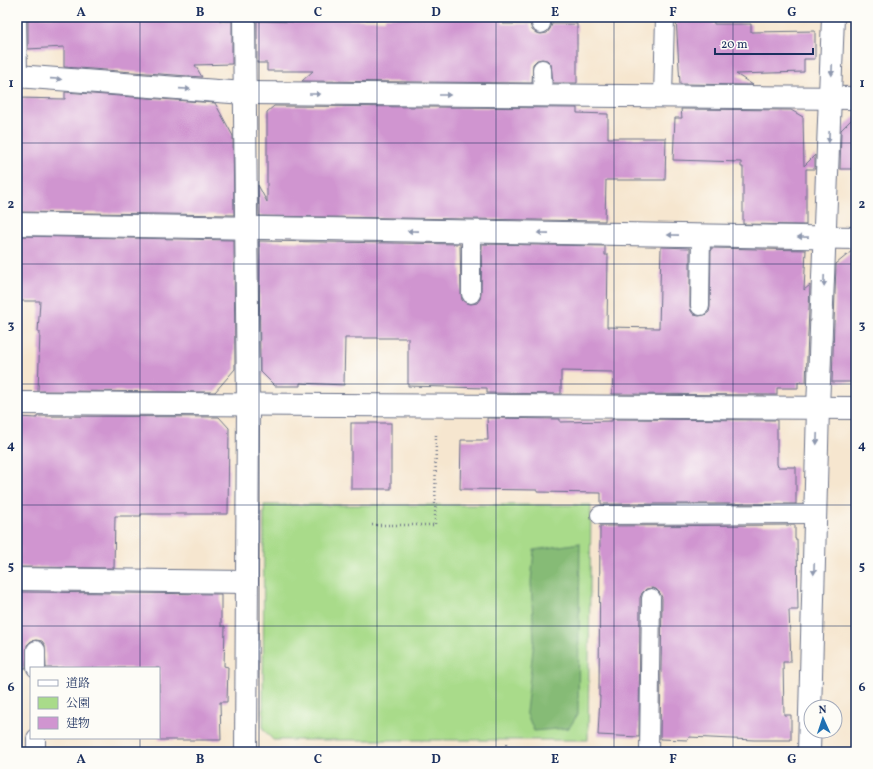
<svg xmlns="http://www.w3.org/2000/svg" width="873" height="769" viewBox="0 0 873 769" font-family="Vollkorn,'Noto Serif JP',serif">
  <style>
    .green { fill: #a9db8a; stroke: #628574 }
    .forest { fill: #86bb76; stroke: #50756a }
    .building { fill: #d095d0 }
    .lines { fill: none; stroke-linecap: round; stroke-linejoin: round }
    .service-casing { stroke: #686f86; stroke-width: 20 }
    .minor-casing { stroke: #686f86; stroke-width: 24 }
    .path { stroke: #686f86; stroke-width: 2.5; stroke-dasharray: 1 3; stroke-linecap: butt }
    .service { stroke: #fff; stroke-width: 18 }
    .minor { stroke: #fff; stroke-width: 22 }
    .oneway { fill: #8d97ae }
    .grid { fill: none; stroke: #1b2f5e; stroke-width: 1; stroke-opacity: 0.55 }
    .neatline { fill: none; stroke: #1b2f5e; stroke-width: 1.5 }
    .grid-label { font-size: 13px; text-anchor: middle; font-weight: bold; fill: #1b2f5e }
  </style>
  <rect width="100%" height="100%" fill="#fdfcf7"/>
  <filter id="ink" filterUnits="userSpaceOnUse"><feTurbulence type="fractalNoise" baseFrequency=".025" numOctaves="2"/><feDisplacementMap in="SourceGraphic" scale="8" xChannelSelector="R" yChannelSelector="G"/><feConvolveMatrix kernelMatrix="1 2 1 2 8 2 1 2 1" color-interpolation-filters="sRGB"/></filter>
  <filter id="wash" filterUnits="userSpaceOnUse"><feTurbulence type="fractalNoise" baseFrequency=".012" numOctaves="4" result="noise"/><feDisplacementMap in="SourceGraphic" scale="16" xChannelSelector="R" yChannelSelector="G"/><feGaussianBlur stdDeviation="0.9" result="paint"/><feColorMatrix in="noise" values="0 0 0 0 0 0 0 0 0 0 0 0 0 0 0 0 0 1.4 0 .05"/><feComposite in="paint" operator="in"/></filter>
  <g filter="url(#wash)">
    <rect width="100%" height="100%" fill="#f6e6cf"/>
    <polygon class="green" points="264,505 591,505 588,740 273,740 263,729"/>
    <polygon class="forest" points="580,543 578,714 569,728 534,731 526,712 534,640 531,582 534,550"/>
    <g id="blocks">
      <g class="building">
        <polygon points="28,17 220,17 220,21 232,21 232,64 195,65 202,77 64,67 64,47 28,49"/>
        <polygon points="385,17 502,17 503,24 530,24 532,30 536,33 541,34 547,33 550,29 552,24 577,24 577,83 553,83 551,64 547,60 542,59 537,60 533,64 532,83 302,81 313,71 267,71 267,63 257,63 257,21 301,22 301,19 385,20"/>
        <polygon points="713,17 714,24 751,24 751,32 815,31 815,59 804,59 804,72 736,74 753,85 680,84 676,18"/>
        <polygon points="65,92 215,103 233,136 234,215 17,212 17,98 65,99"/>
        <polygon points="274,106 577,108 577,113 608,114 608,138 666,138 665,180 606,180 605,221 259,216 258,185 267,202 267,112"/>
        <polygon points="681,109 791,110 803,117 804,166 815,155 815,169 806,169 806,225 743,224 743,167 741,167 741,162 673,160 675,118 682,118"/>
        <polygon points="856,115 856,169 840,169 841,130"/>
        <polygon points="17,236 234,240 235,369 215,392 38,391 40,332 38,332 40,301 17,301"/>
        <polygon points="259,241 460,244 461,294 462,300 466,303 471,304 477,303 480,299 481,294 482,244 605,246 605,255 608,255 607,327 659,328 661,247 690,248 690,306 691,311 694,315 699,316 705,315 709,312 710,307 711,248 806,250 804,290 810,285 806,382 798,382 798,388 777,388 777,395 612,394 613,372 561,371 561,394 487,393 487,388 408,386 408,338 345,338 344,385 300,383 300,386 275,386 260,371"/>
        <polygon points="853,250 856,250 856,382 832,382 836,264"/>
        <polygon points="37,416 219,417 229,428 228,514 141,514 141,516 115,516 114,568 17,567 17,417 37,418"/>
        <polygon points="487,418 560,419 560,422 612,421 612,419 777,420 777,464 778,467 796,467 796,504 601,504 601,493 537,492 537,490 460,489 461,440 488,440"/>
        <rect x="351" y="423" width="40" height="66"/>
        <polygon points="795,525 795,539 797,539 798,610 789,610 791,662 783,662 784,715 791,715 791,740 754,740 689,737 688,740 660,739 662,598 660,593 656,589 652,588 646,589 642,593 640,598 639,737 598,735 600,696 599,696 600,526"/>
        <polygon points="17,592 221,594 221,626 225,626 224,666 228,667 227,702 220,702 221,740 159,740 159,668 46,668 45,645 42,641 36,640 31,641 27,645 26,668 17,668"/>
      </g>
    </g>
  </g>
  <g filter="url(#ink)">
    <use href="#blocks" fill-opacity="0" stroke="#686f86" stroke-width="1"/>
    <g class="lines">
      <g class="service-casing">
        <g id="service">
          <polyline points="17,17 18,76"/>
          <polyline points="541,17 541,24"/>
          <polyline points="542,69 543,96"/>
          <polyline points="663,97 665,17"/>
          <polyline points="471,231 471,294"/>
          <polyline points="700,306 701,235"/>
          <polyline points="600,515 815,514"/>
          <polyline points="36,650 36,668"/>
          <polyline points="36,738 36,752"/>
          <polyline points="649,752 651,598"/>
        </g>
      </g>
      <g class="minor-casing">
        <g id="minor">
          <polyline points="244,17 248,405 246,752"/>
          <polyline points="17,76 244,93 856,98"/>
          <polyline points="17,224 856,238"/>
          <polyline points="17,403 856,408"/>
          <polyline points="17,579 247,582"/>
          <polyline points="809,752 818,408 833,17"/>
        </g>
      </g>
      <g class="path">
        <polyline points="372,525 435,525 436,434"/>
        <polyline points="507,752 507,740"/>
      </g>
      <use href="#service" class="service"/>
      <use href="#minor" class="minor"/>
    </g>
    <defs><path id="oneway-solid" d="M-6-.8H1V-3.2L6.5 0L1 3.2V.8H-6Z"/></defs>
    <g class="oneway">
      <use href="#oneway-solid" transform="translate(832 70) rotate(92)"/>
      <use href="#oneway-solid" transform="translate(56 79) rotate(4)"/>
      <use href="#oneway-solid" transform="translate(185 89) rotate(4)"/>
      <use href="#oneway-solid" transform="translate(315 94)"/>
      <use href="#oneway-solid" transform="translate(445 95)"/>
      <use href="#oneway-solid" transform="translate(829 137) rotate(92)"/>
      <use href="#oneway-solid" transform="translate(413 231) rotate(-179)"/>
      <use href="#oneway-solid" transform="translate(543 233) rotate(-179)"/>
      <use href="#oneway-solid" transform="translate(673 235) rotate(-179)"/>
      <use href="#oneway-solid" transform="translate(803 237) rotate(-179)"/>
      <use href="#oneway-solid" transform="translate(824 281) rotate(92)"/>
      <use href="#oneway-solid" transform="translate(817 439) rotate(92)"/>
      <use href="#oneway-solid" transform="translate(814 569) rotate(92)"/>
    </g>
  </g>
  <path class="grid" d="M 140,17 L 140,668M 259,17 L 259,752M 377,17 L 377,752M 496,17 L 496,752M 614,17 L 614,752M 733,17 L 733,752M 17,143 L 856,143M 17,264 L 856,264M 17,384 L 856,384M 17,505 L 856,505M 17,626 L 856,626M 140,738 L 140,752"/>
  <rect width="873" height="769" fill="none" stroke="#fdfcf7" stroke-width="44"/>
  <rect x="30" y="667" width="130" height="72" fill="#fdfcf7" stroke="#a3aaba"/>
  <rect x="38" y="680" width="20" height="6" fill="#ffffff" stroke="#a3aaba"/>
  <text x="66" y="687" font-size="12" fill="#1b2f5e">道路</text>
  <rect x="38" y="697" width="20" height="12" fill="#a9db8a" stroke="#a3aaba"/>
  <text x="66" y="707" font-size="12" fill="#1b2f5e">公園</text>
  <rect x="38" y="717" width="20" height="12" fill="#d095d0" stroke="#a3aaba"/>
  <text x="66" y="727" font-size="12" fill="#1b2f5e">建物</text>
  <g transform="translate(823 719) rotate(357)"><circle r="19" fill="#fdfcf7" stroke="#a3aaba"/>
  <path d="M0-3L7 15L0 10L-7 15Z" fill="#1f6fb2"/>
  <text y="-6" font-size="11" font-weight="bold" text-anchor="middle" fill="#1b2f5e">N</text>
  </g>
  <path d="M715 48v6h98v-6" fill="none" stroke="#1b2f5e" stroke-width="2"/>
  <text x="721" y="48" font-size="12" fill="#1b2f5e" stroke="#fdfcf7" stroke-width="3" paint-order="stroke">20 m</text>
  <rect x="22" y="22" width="829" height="725" class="neatline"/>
  <g class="grid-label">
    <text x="81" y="16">A</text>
    <text x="200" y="16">B</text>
    <text x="318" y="16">C</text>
    <text x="436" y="16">D</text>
    <text x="555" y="16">E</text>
    <text x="673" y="16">F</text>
    <text x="792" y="16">G</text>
    <text x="11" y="87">1</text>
    <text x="862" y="87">1</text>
    <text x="11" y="208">2</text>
    <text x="862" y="208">2</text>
    <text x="11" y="329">3</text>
    <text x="862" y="329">3</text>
    <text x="11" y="449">4</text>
    <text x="862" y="449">4</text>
    <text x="11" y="570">5</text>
    <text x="862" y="570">5</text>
    <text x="11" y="691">6</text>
    <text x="862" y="691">6</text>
    <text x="81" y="763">A</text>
    <text x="200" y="763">B</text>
    <text x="318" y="763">C</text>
    <text x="436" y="763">D</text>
    <text x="555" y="763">E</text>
    <text x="673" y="763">F</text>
    <text x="792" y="763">G</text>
  </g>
</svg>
